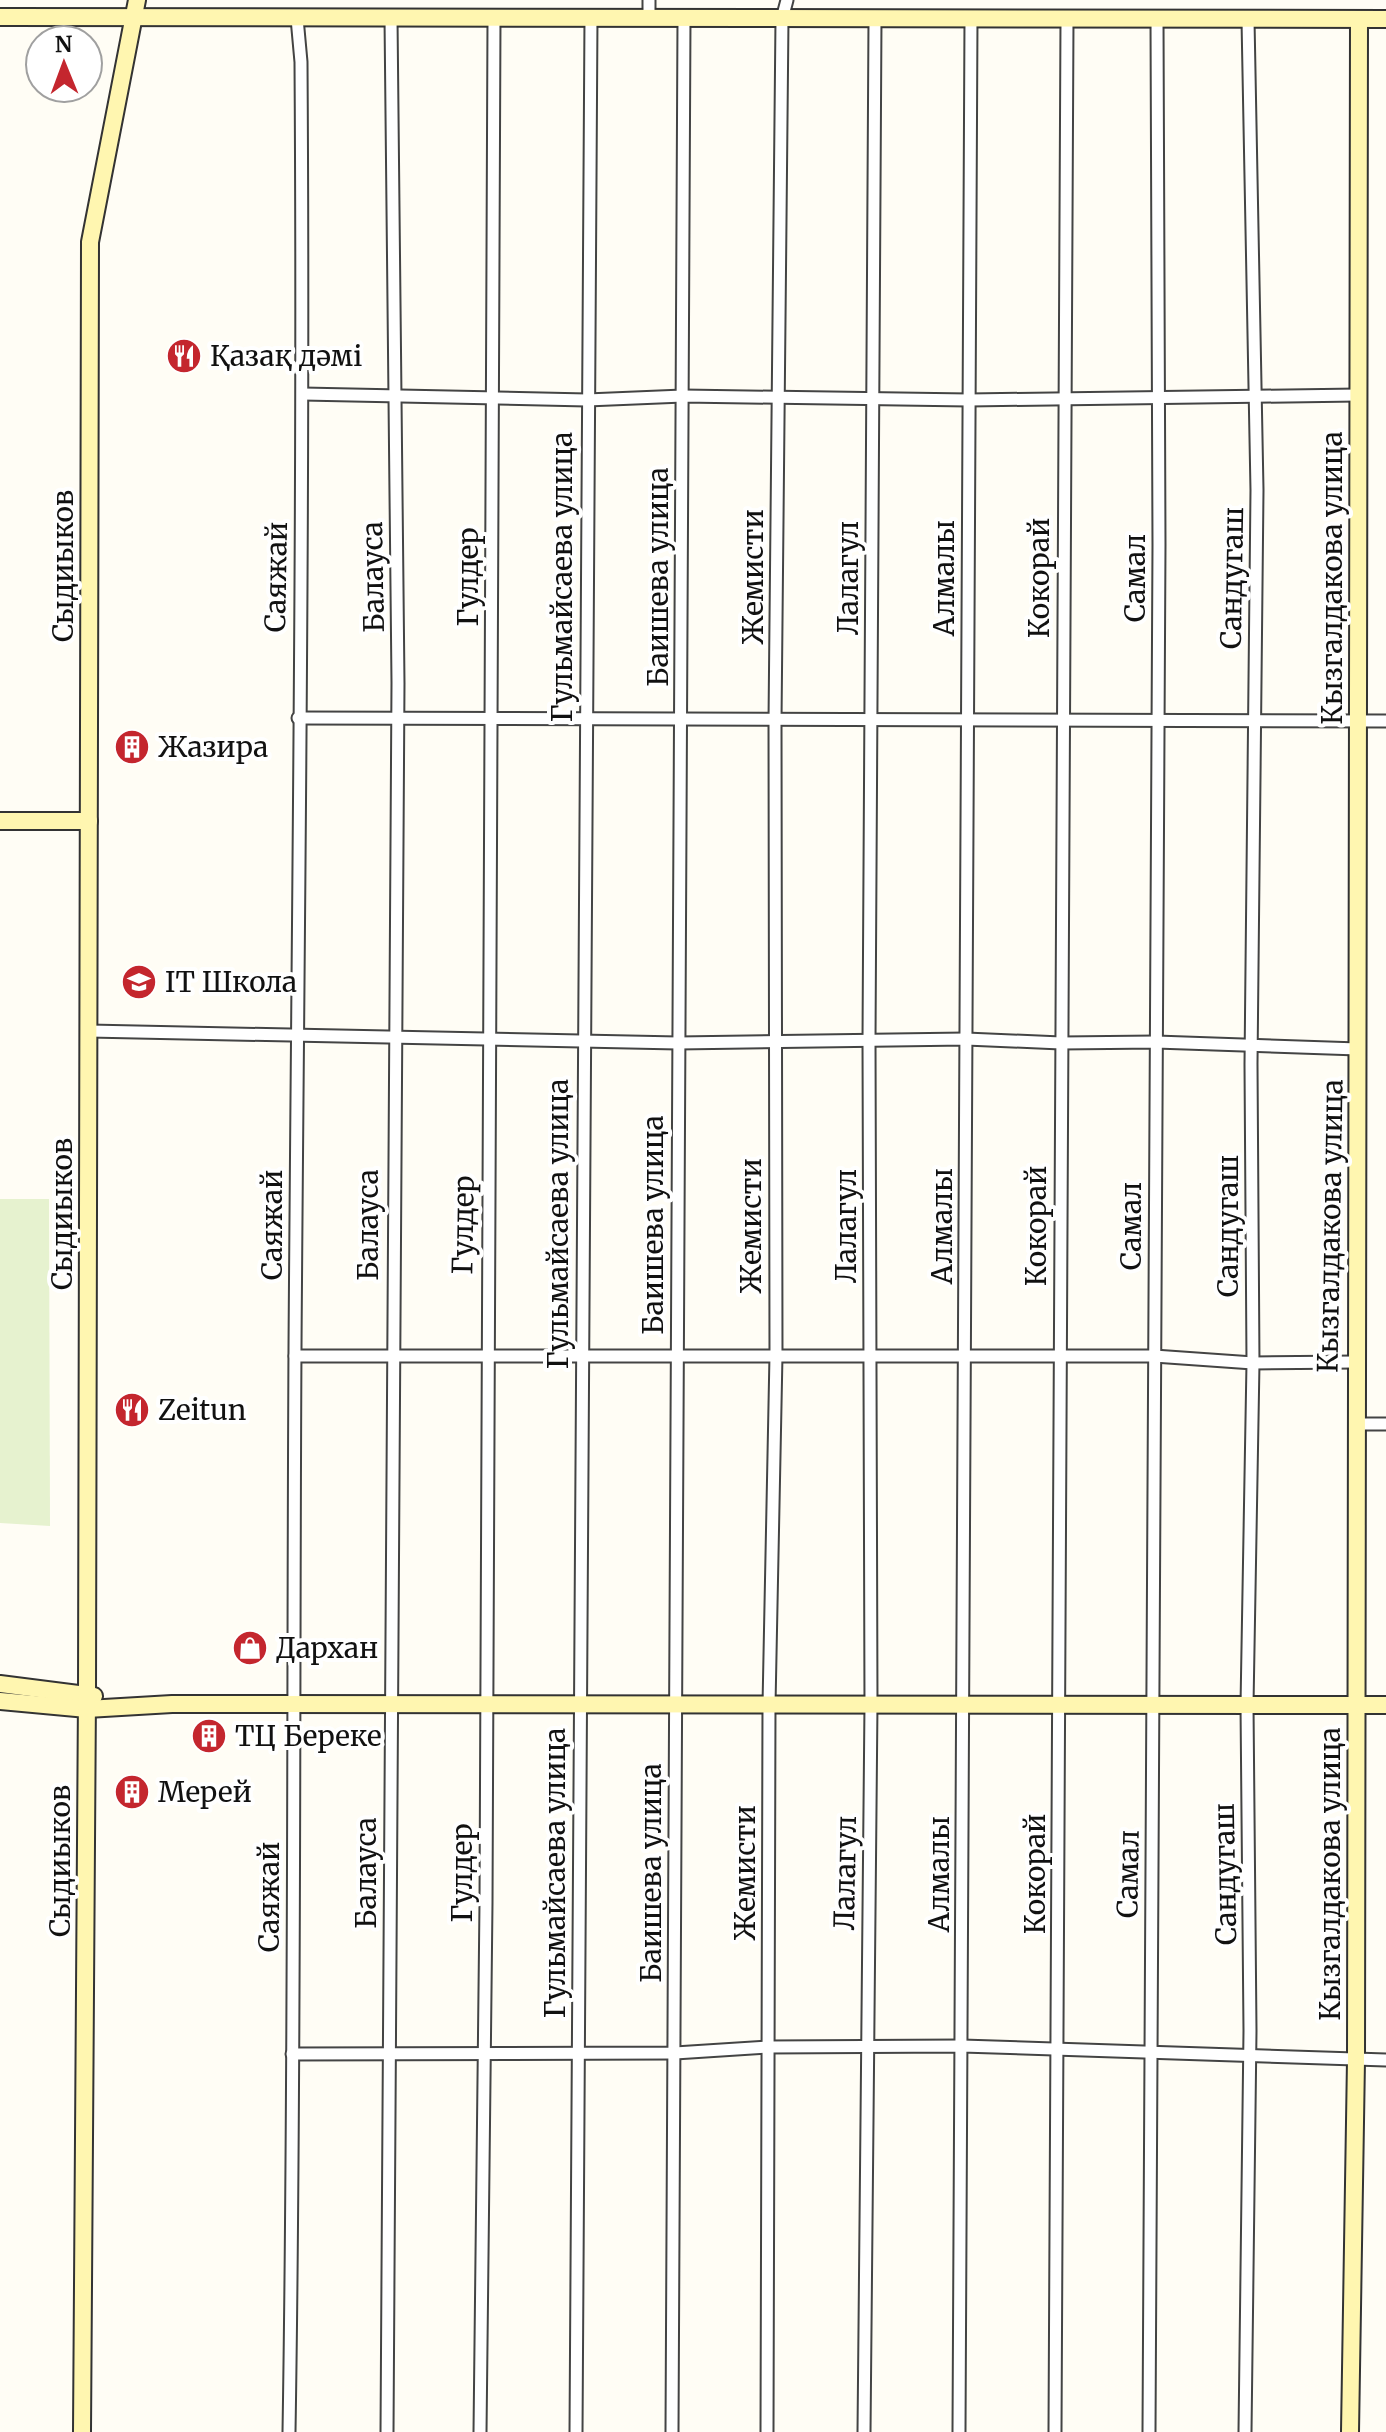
<svg xmlns="http://www.w3.org/2000/svg" width="1386" height="2432" viewBox="0 0 1386 2432" font-family="Merriweather,serif">
  <style>
    .pitch { fill: #e6f2cf }
    .lines { fill: none; stroke-linecap: round; stroke-linejoin: round }
    .street-casing { stroke: #444; stroke-width: 15 }
    .secondary-casing { stroke: #333; stroke-width: 20 }
    .street { stroke: #fff; stroke-width: 11 }
    .secondary { stroke: #fff6b0; stroke-width: 16 }
    .labels { text-anchor: middle; stroke-width: 8; stroke-linejoin: round; paint-order: stroke }
    .poi-label { font-size: 28px; fill: #111; stroke: #fff; text-anchor: start }
    .street-label { font-size: 28px; fill: #111; stroke: #fff }
  </style>
  <rect width="100%" height="100%" fill="#fffdf5"/>
  <polygon class="pitch" points="0,1199 49,1199 50,1526 0,1523"/>
  <g class="lines">
    <g class="street-casing">
      <g id="street">
        <polyline points="649,0 649,19"/>
        <polyline points="303,394 587,400 683,396 969,400 1358,395"/>
        <polyline points="298,718 1386,721"/>
        <polyline points="89,1031 678,1043 966,1039 1061,1043 1156,1042 1358,1049"/>
        <polyline points="295,1356 1154,1356 1253,1363 1355,1362"/>
        <polyline points="1355,1424 1386,1424"/>
        <polyline points="292,2054 675,2053 768,2047 962,2046 1386,2060"/>
        <path d="M 289,2432 C 295,2071 293,1710 295,1348 C 298,920 304,491 301,62 L 297,18"/>
        <polyline points="387,2432 398,683 391,18"/>
        <polyline points="480,2432 486,1903 494,19"/>
        <polyline points="576,2432 591,17"/>
        <polyline points="672,2432 684,19"/>
        <polyline points="767,2432 769,1705 776,1355 775,721 782,19 787,0"/>
        <polyline points="864,2432 871,1704 869,1040 875,19"/>
        <polyline points="959,2432 971,19"/>
        <polyline points="1055,2432 1067,20"/>
        <polyline points="1149,2432 1159,545 1157,20"/>
        <polyline points="1245,2432 1250,2031 1247,1705 1253,1363 1251,1064 1257,490 1248,20"/>
      </g>
    </g>
    <g class="secondary-casing">
      <g id="secondary">
        <polyline points="0,17 1386,19"/>
        <polyline points="0,821 89,821"/>
        <polyline points="0,1684 94,1696"/>
        <polyline points="0,1701 87,1709 172,1704 1386,1705"/>
        <polyline points="82,2432 87,1695 90,242 137,0"/>
        <polyline points="1350,2432 1356,2060 1359,20"/>
      </g>
    </g>
    <use href="#street" class="street"/>
    <use href="#secondary" class="secondary"/>
  </g>
  <defs>
    <g id="restaurant-disc" transform="scale(1.8)"><circle r="9.5" fill="#c4262e" stroke="#fff"/><path d="M-5-6h1v4h1v-4h1v4h1v-4h1v5L-1.5 .5V6h-2V.5L-5-1ZM5-6V6H3V1.5H1.5Q1.5-4 5-6Z" fill="#fff"/></g>
    <g id="building-disc" transform="scale(1.8)"><circle r="9.5" fill="#c4262e" stroke="#fff"/><path d="M-4-6H4V6H1V3H-1V6H-4ZM-2.5-4.3h1.7v1.8h-1.7ZM.8-4.3h1.7v1.8H.8ZM-2.5-1h1.7V.8h-1.7ZM.8-1h1.7V.8H.8Z" fill="#fff"/></g>
    <g id="school-disc" transform="scale(1.8)"><circle r="9.5" fill="#c4262e" stroke="#fff"/><path d="M0-5L7-2L0 1L-7-2ZM-4 1L0 2.5L4 1V4Q0 6-4 4Z" fill="#fff"/></g>
    <g id="shop-disc" transform="scale(1.8)"><circle r="9.5" fill="#c4262e" stroke="#fff"/><path d="M-5-2.5h2.3a2.7 3.5 0 0 1 5.4 0H5L5.5 6h-11ZM-1.5-2.5h3a1.5 2.3 0 0 0-3 0Z" fill="#fff"/></g>
  </defs>
  <g fill-rule="evenodd">
    <use href="#restaurant-disc" x="184" y="356"/>
    <use href="#building-disc" x="132" y="747"/>
    <use href="#school-disc" x="139" y="982"/>
    <use href="#restaurant-disc" x="132" y="1410"/>
    <use href="#shop-disc" x="250" y="1648"/>
    <use href="#building-disc" x="209" y="1736"/>
    <use href="#building-disc" x="132" y="1792"/>
  </g>
  <g class="labels">
    <g class="poi-label">
      <text x="210" y="366">Қазақ дәмі</text>
      <text x="158" y="757">Жазира</text>
      <text x="165" y="992">IT Школа</text>
      <text x="158" y="1420">Zeitun</text>
      <text x="276" y="1658">Дархан</text>
      <text x="235" y="1746">ТЦ Береке</text>
      <text x="158" y="1802">Мерей</text>
    </g>
    <g class="street-label">
      <text transform="translate(63 566) rotate(-90)" y="10">Сыдиыков</text>
      <text transform="translate(276 577) rotate(-89)" y="10">Саяжай</text>
      <text transform="translate(373 577) rotate(-91)" y="10">Балауса</text>
      <text transform="translate(468 577) rotate(-90)" y="10">Гулдер</text>
      <text transform="translate(562 577) rotate(-90)" y="10">Гульмайсаева улица</text>
      <text transform="translate(658 577) rotate(-90)" y="10">Баишева улица</text>
      <text transform="translate(753 577) rotate(-90)" y="10">Жемисти</text>
      <text transform="translate(848 578) rotate(-90)" y="10">Лалагул</text>
      <text transform="translate(944 578) rotate(-90)" y="10">Алмалы</text>
      <text transform="translate(1039 578) rotate(-90)" y="10">Кокорай</text>
      <text transform="translate(1135 578) rotate(-90)" y="10">Самал</text>
      <text transform="translate(1232 578) rotate(-89)" y="10">Сандугаш</text>
      <text transform="translate(1332 578) rotate(-90)" y="10">Кызгалдакова улица</text>
      <text transform="translate(62 1214) rotate(-90)" y="10">Сыдиыков</text>
      <text transform="translate(558 1224) rotate(-90)" y="10">Гульмайсаева улица</text>
      <text transform="translate(272 1225) rotate(-90)" y="10">Саяжай</text>
      <text transform="translate(368 1225) rotate(-90)" y="10">Балауса</text>
      <text transform="translate(463 1225) rotate(-89)" y="10">Гулдер</text>
      <text transform="translate(653 1225) rotate(-90)" y="10">Баишева улица</text>
      <text transform="translate(751 1226) rotate(-90)" y="10">Жемисти</text>
      <text transform="translate(846 1226) rotate(-90)" y="10">Лалагул</text>
      <text transform="translate(942 1226) rotate(-90)" y="10">Алмалы</text>
      <text transform="translate(1036 1226) rotate(-90)" y="10">Кокорай</text>
      <text transform="translate(1131 1226) rotate(-90)" y="10">Самал</text>
      <text transform="translate(1228 1226) rotate(-90)" y="10">Сандугаш</text>
      <text transform="translate(1330 1226) rotate(-89)" y="10">Кызгалдакова улица</text>
      <text transform="translate(60 1861) rotate(-90)" y="10">Сыдиыков</text>
      <text transform="translate(366 1873) rotate(-90)" y="10">Балауса</text>
      <text transform="translate(462 1873) rotate(-90)" y="10">Гулдер</text>
      <text transform="translate(555 1873) rotate(-90)" y="10">Гульмайсаева улица</text>
      <text transform="translate(651 1873) rotate(-90)" y="10">Баишева улица</text>
      <text transform="translate(745 1873) rotate(-90)" y="10">Жемисти</text>
      <text transform="translate(845 1873) rotate(-89)" y="10">Лалагул</text>
      <text transform="translate(939 1874) rotate(-90)" y="10">Алмалы</text>
      <text transform="translate(1035 1874) rotate(-90)" y="10">Кокорай</text>
      <text transform="translate(1128 1874) rotate(-89)" y="10">Самал</text>
      <text transform="translate(1225 1874) rotate(-91)" y="10">Сандугаш</text>
      <text transform="translate(1330 1874) rotate(-90)" y="10">Кызгалдакова улица</text>
      <text transform="translate(269 1897) rotate(-90)" y="10">Саяжай</text>
    </g>
  </g>
  <g transform="translate(64 64) rotate(359)"><circle r="38" fill="#ffffff" stroke="#a0a0a0" stroke-width="2"/>
  <path d="M0-6L14 30L0 20L-14 30Z" fill="#c4262e"/>
  <text y="-12" font-size="22" font-weight="bold" text-anchor="middle" fill="#111111">N</text>
  </g>
</svg>
